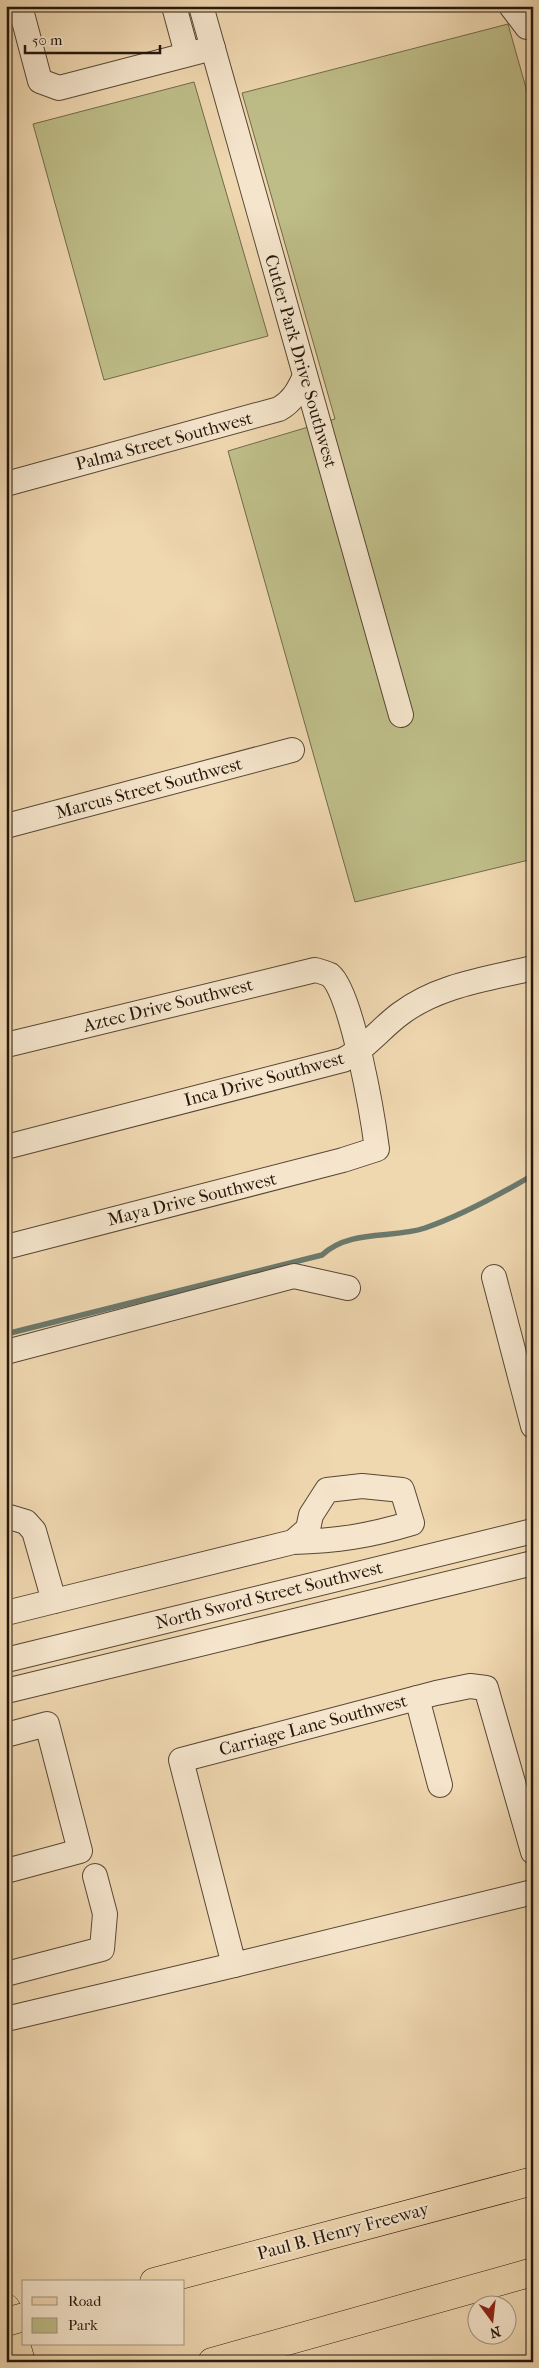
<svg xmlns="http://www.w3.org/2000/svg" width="539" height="2368" viewBox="0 0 539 2368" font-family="'IM FELL French Canon',serif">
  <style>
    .green { fill: #bebd88; stroke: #726a4a }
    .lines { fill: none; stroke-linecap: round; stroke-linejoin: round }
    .stream { stroke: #6b796c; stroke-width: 5.5 }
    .minor-casing { stroke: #584735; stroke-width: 26 }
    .major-casing { stroke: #25170c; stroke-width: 29 }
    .highway-casing { stroke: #25170c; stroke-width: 29 }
    .minor { stroke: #f5e5cc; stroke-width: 24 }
    .major { stroke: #efd7b0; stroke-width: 28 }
    .highway { stroke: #efd7b0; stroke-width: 28 }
    .highway-bridge-casing { stroke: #25170c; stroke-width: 29; stroke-linecap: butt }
    .highway-bridge { stroke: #efd7b0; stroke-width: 28 }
    .labels { text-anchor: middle; stroke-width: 4; stroke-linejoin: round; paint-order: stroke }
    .street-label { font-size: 18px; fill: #25170c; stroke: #f5e5cc }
  </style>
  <rect width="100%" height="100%" fill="#efd7b0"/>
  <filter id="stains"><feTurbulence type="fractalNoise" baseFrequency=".004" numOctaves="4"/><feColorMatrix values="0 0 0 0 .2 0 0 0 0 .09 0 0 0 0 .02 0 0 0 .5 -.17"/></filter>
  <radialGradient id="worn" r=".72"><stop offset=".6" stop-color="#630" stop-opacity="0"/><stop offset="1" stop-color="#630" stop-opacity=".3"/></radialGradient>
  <g class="green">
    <polygon points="508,24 533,113 533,859 355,902 228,451 335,419 242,93"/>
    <polygon points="194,82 268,336 104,380 33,124"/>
  </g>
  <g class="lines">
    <path class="stream" d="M 6,1334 L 322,1255 C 350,1229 392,1239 425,1228 C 463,1215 499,1195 533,1175"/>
    <g class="minor-casing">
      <g id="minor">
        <polyline points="20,6 40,81 59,88 213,48"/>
        <polyline points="174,6 187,54"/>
        <polyline points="201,6 401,715"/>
        <polyline points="511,6 527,27 533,28"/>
        <path d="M 6,484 L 279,409 C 293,401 298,391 305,376"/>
        <polyline points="6,826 292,750"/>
        <path d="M 6,1045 L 315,970 C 319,971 326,973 330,975 C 352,992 373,1118 377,1149 L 343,1160 L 6,1247"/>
        <path d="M 6,1147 L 343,1060 C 365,1049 380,1029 400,1014 C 438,985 487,979 533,968"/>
        <polyline points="494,1277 533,1426"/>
        <polyline points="6,1352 294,1276 348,1288"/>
        <polyline points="6,1516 26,1522 34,1531 54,1601"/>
        <path d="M 6,1613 L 293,1542 C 337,1541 369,1536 412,1523 L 402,1490 L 362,1486 L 327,1490 L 311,1515 L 308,1529 L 293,1542"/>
        <polyline points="6,1660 533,1531"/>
        <polyline points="6,1691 533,1563"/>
        <polyline points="417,1698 440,1785"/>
        <polyline points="6,1735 47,1724 80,1851 6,1871"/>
        <polyline points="533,1852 486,1688 470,1686 436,1693 181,1760 234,1965 533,1892"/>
        <polyline points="6,1974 102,1949 105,1914 95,1876"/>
        <polyline points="6,2019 234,1965"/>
      </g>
    </g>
    <g class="major-casing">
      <polyline id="major" points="6,2308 21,2362"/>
    </g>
    <g class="highway-casing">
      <g id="highway">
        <polyline points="154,2282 533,2181"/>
        <polyline points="212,2362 533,2272"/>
      </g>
    </g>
    <use href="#minor" class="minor"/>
    <use href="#major" class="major"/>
    <use href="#highway" class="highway"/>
    <g class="highway-bridge-casing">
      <polyline id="highway-bridge" points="6,2322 24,2317"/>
    </g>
    <use href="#highway-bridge" class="highway-bridge"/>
  </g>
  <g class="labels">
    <g class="street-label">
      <text transform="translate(301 361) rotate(74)" y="6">Cutler Park Drive Southwest</text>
      <text transform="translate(164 441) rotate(-15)" y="6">Palma Street Southwest</text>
      <text transform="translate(149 788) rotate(-15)" y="6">Marcus Street Southwest</text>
      <text transform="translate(168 1005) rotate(-14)" y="6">Aztec Drive Southwest</text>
      <text transform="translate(264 1079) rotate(-15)" y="6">Inca Drive Southwest</text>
      <text transform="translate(192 1199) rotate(-14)" y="6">Maya Drive Southwest</text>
      <text transform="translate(269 1595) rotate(-14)" y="6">North Sword Street Southwest</text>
      <text transform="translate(313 1725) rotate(-15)" y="6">Carriage Lane Southwest</text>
      <text transform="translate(343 2231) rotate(-15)" y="6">Paul B. Henry Freeway</text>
    </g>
  </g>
  <rect width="539" height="2368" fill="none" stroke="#efd7b0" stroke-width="25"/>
  <rect x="8" y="8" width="524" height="2353" fill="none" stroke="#25170c" stroke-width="2.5"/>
  <rect x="12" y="12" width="514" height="2343" fill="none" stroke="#25170c"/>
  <rect x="22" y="2280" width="162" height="65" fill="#f5e5cc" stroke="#a2937f"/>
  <rect x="32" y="2297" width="25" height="8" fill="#efd7b0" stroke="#a2937f"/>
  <text x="68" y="2306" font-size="15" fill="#25170c">Road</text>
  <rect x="32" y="2318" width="25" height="15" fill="#bebd88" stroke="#a2937f"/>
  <text x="68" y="2330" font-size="15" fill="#25170c">Park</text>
  <g transform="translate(492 2320) rotate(165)"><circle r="24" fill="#f5e5cc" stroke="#a2937f"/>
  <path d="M0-4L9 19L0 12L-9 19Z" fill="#8f2418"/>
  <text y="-8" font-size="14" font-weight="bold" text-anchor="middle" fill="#25170c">N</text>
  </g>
  <path d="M25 45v8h135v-8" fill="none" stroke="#25170c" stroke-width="2.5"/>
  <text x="32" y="45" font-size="15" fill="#25170c" stroke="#f5e5cc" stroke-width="4" paint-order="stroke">50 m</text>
  <rect width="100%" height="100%" filter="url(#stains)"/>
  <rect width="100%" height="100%" fill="url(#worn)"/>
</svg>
